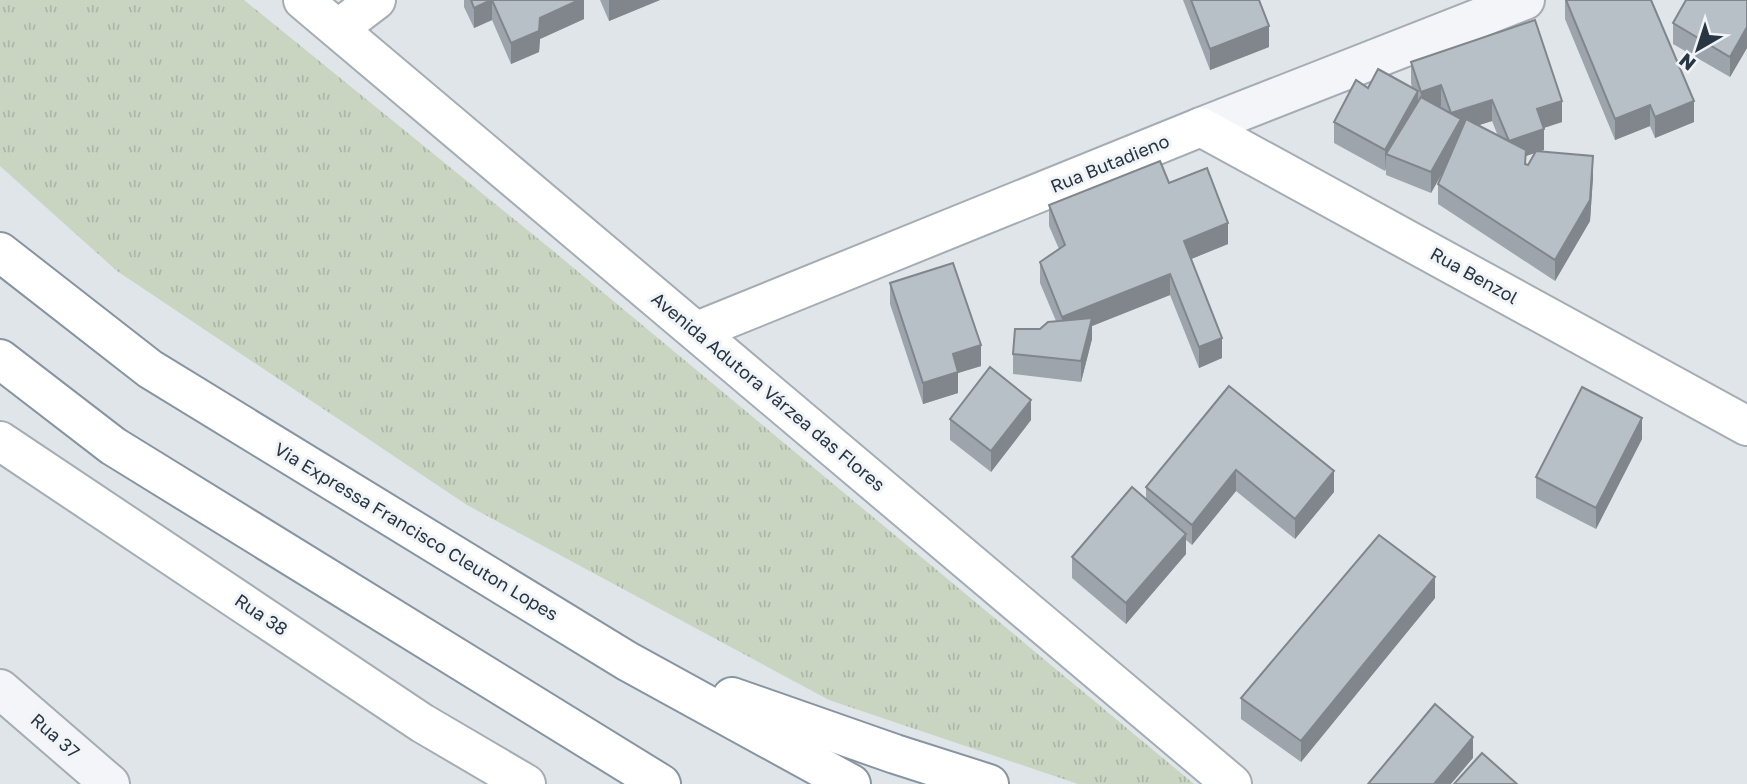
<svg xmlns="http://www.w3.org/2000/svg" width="1747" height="784" viewBox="0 0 1747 784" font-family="'Golos Text',sans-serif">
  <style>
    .grass { fill: url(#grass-tufts) }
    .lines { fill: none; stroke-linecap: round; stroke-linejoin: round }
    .street-casing { stroke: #a5adb4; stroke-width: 42 }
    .secondary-casing { stroke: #a5adb4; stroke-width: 42 }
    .highway-casing { stroke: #8795a1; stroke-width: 42 }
    .street { stroke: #f3f5f8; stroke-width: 38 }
    .secondary { stroke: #fff; stroke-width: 38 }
    .highway { stroke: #fff; stroke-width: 38 }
    .wall { fill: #9da4ab; fill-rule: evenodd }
    .shaded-wall { fill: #80868b }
    .building { fill: #b7bfc7; stroke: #80868b; stroke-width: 2 }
    .labels { text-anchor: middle; stroke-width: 6; stroke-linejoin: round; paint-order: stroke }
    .street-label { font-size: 18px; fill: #283542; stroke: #f0f4f7 }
  </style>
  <defs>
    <pattern id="grass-tufts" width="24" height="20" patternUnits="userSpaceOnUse" patternTransform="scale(1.75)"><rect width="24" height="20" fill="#c9d4c1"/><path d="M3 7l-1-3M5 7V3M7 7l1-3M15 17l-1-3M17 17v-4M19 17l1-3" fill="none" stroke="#adb7a7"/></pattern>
  </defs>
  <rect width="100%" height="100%" fill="#e0e5ea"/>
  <polygon class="grass" points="0,0 244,0 552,250 1194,784 1078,784 829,700 467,505 117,271 0,166"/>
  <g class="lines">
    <g class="street-casing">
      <g id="street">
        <polyline points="1201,127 1525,0"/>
        <polyline points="0,689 110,784"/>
      </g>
    </g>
    <g class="secondary-casing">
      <g id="secondary">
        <polyline points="303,0 1232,784"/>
        <polyline points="338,29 376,0"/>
        <polyline points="697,331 1201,127 1747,426"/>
        <polyline points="0,441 422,723 526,784"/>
      </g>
    </g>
    <g class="highway-casing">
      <g id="highway">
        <polyline points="0,252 150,369 627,661 851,784"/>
        <polyline points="0,359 113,446 661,784"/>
        <polyline points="732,697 895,754 989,784"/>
      </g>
    </g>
    <use href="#street" class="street"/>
    <use href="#secondary" class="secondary"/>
    <use href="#highway" class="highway"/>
  </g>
  <g class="wall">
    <polygon points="464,0 584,0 584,19 540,39 539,52 511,64 492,20 474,28 464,7"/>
    <polygon points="600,0 660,0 609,21"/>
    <polygon points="1183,0 1259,0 1269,47 1210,70"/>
    <polygon points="1565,0 1651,0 1694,122 1655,138 1650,126 1615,140 1565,19"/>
    <polygon points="1747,0 1747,48 1730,77 1673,44 1673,23"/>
    <path d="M 1411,62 L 1562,122 L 1544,128 L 1544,150 L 1541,151 L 1593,177 L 1590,221 L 1555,281 L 1438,204 L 1438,184 L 1443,171 L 1431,193 L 1386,175 L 1386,169 L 1385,171 L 1334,143 L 1334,122 L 1368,88 L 1412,88 L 1411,83 ZM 1492,121 L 1498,136 L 1478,125 ZM 1534,153 L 1528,165 L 1526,165 L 1526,156 Z"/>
    <polygon points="1169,183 1228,244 1191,259 1222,358 1199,368 1170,295 1092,326 1092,339 1081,382 1013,374 1013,354 1040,329 1056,321 1040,283 1040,262 1059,249 1049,226 1049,205"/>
    <polygon points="890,283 981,366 958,373 958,393 923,404 890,304"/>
    <polygon points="1229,386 1334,492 1295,539 1236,491 1192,545 1186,540 1186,554 1126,624 1072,578 1072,557 1146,499 1146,487"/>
    <polygon points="950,419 1031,420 991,472 950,440"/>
    <polygon points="1642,439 1596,529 1536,498 1536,477"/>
    <polygon points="1435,598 1301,762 1241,719 1241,698"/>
  </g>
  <g class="shaded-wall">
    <polygon points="492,0 492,20 474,28 474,8"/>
    <polygon points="579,0 584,0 584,19 540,39 539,52 511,64 511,43 540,18"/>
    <polygon points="609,0 660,0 609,21"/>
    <polygon points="1269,26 1269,47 1210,70 1210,49"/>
    <polygon points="1747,27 1747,48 1730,77 1730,57"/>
    <polygon points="1441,85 1441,106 1421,113 1421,92"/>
    <polygon points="1418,91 1418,111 1386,154 1385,171 1385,150"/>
    <polygon points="1492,100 1492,121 1461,131 1461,140 1431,193 1431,172 1451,113"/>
    <polygon points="1562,101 1562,122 1537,130 1537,109"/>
    <polygon points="1694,101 1694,122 1655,138 1655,117"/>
    <polygon points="1650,105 1650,126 1615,140 1615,119"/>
    <polygon points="1544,129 1544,150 1526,156 1526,171 1509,141"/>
    <polygon points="1593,156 1593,177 1590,221 1555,281 1555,260"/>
    <polygon points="1228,223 1228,244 1184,262 1184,241"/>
    <polygon points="1170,274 1170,295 1092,326 1092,339 1081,382 1081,361 1062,337 1062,317"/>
    <polygon points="1222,338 1222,358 1199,368 1199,347"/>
    <polygon points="981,345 981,366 958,373 958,393 923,404 923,383 953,354"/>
    <polygon points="1031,400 1031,420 991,472 991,451"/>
    <polygon points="1642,418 1642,439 1596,529 1596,508"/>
    <polygon points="1236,470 1236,491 1192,545 1192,525"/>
    <polygon points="1334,471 1334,492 1295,539 1295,519"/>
    <polygon points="1186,534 1186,554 1126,624 1126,603"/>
    <polygon points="1435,577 1435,598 1301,762 1301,741"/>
    <polygon points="1473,737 1473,758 1451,784 1434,784"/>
  </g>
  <g class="building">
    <polygon points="471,0 491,0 474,8"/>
    <polygon points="492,0 579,0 540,18 539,31 511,43"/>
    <polygon points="1191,0 1259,0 1269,26 1210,49"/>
    <polygon points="1566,0 1651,0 1694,101 1655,117 1650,105 1615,119"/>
    <polygon points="1686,0 1747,0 1747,27 1730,57 1673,23"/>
    <polygon points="1535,20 1562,101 1537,109 1544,129 1509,141 1492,100 1451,113 1441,85 1421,92 1411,62"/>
    <polygon points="1378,69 1418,91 1385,150 1334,122 1356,80 1368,88"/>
    <polygon points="1421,97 1461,119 1431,172 1386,154"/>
    <polygon points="1466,119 1526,150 1525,164 1528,165 1536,151 1593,156 1590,200 1555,260 1438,184"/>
    <polygon points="1160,161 1169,183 1207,168 1228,223 1184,241 1222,338 1199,347 1170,274 1062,317 1040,262 1065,245 1049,205"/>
    <polygon points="953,263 981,345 953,354 958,372 923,383 890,283"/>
    <polygon points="1092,318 1081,361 1013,354 1015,329 1040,329 1048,322"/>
    <polygon points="990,367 1031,400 991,451 950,419"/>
    <polygon points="1229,386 1334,471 1295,519 1236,470 1192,525 1146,487"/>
    <polygon points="1582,387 1642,418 1596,508 1536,477"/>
    <polygon points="1132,487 1186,534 1126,603 1072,557"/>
    <polygon points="1379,535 1435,577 1301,741 1241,698"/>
    <polygon points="1435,704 1473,737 1434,784 1368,784"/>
    <polygon points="1482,753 1517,784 1454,784"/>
  </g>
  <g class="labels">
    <g class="street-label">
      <text transform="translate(1110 164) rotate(-22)" y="6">Rua Butadieno</text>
      <text transform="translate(1474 276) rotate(29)" y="6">Rua Benzol</text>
      <text transform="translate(768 392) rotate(40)" y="6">Avenida Adutora Várzea das Flores</text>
      <text transform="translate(416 532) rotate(31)" y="6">Via Expressa Francisco Cleuton Lopes</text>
      <text transform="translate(261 615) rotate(34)" y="6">Rua 38</text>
      <text transform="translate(55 736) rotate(41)" y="6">Rua 37</text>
    </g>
  </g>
  <g transform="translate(1698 49) rotate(219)" stroke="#f0f4f7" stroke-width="5" paint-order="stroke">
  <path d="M0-5L12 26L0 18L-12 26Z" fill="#283542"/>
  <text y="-10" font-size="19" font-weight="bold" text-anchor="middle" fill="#283542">N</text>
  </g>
</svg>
